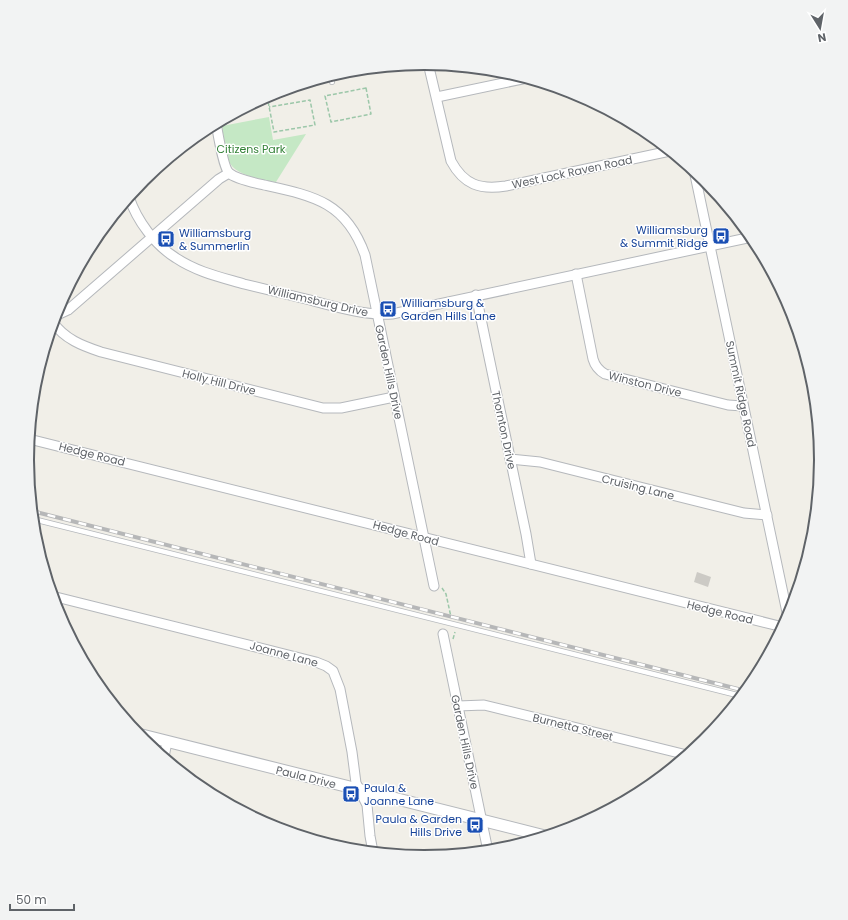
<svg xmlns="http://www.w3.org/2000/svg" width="848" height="920" viewBox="0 0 848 920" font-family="Poppins,sans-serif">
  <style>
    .green { fill: #c5e8c5 }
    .building { fill: #cccac5 }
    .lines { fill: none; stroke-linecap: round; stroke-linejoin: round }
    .service-casing { stroke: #b5b8bc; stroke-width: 6 }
    .minor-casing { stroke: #b5b8bc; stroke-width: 11 }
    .tertiary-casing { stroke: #b5b8bc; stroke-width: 13 }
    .path { stroke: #9cc7a9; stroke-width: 1.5; stroke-dasharray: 4 2; stroke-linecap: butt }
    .service { stroke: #fff; stroke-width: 4.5 }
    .minor { stroke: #fff; stroke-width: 9 }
    .tertiary { stroke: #fff; stroke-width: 11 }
    .rail-casing { stroke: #b6b7b8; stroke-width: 4 }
    .rail { stroke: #fff; stroke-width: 2.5; stroke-dasharray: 8; stroke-linecap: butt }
    .labels { text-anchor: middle; stroke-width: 3; stroke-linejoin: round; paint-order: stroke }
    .park-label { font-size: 11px; fill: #348238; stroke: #fff }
    .street-label { font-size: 11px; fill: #5f6368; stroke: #fff }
    .transit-label { font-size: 11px; fill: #164399; stroke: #fff; text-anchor: start }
    .rim { fill: none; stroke: #5f6368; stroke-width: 2 }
  </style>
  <rect width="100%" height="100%" fill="#f1efe8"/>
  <path class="green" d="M 269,117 L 273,140 L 306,134 L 276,182 C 264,180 233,175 229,161 C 225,150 224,138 222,126 Z"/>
  <polygon class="building" points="697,572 711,577 708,587 694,582"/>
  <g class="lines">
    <g class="service-casing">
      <g id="service">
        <polyline points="331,75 332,82"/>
        <polyline points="33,519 741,696"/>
      </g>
    </g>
    <g class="minor-casing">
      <g id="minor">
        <path d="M 428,63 L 451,161 C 464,185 480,190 506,186 L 670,151"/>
        <polyline points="437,97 527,78"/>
        <path d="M 216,123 C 218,133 223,167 229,173 C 236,179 255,183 264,185 C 314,196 346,202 365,255 L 434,586"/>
        <polyline points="694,170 788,617"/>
        <path d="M 129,197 C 137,221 155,245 176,258 C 197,272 220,277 244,284 C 265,289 285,294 306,299 C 333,306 364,316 392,314 L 752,237"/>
        <path d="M 576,274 L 593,359 C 595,366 598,370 605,374 L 728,405 L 743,406"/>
        <polyline points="476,295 526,534 531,564"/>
        <polyline points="55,316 68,310 219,179 229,173"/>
        <path d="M 53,322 C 64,339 83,346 101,352 L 323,408 L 341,408 L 394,397"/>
        <polyline points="29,439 783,627"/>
        <polyline points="510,459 540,462 744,513 767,515"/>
        <polyline points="52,596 316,662 326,666 333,671 340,689 352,752 356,783 367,805 370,836 373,852"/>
        <polyline points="443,634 488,851"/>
        <polyline points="458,706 484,705 687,755"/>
        <polyline points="164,757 167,742"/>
      </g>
    </g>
    <g class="tertiary-casing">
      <polyline id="tertiary" points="138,734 545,836"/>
    </g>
    <g class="path">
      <polygon points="366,88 371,114 331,122 325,96"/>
      <polyline points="267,96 274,132 315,125 310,100 269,107"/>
      <polyline points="442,588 446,594 451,617"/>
      <polyline points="453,639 455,632"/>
    </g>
    <use href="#service" class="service"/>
    <use href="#minor" class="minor"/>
    <use href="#tertiary" class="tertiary"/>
    <g class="rail-casing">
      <polyline id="rail" points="32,511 746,691"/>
    </g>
    <use href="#rail" class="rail"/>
  </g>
  <defs>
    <g id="bus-square" transform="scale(0.9)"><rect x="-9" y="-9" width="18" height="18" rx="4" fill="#1a4fb4" stroke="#fff"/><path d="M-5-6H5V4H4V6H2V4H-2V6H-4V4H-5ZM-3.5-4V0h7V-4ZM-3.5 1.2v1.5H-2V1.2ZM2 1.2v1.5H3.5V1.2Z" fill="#fff"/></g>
  </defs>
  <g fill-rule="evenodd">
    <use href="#bus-square" x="721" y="236"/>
    <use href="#bus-square" x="166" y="239"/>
    <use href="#bus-square" x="388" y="309"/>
    <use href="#bus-square" x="351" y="794"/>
    <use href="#bus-square" x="475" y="825"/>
  </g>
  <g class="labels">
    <g class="park-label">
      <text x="251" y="153">Citizens Park</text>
    </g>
    <g class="street-label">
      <text transform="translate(572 172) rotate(-12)" y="4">West Lock Raven Road</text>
      <text transform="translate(318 301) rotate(13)" y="4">Williamsburg Drive</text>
      <text transform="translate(389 372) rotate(78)" y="4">Garden Hills Drive</text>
      <text transform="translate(219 382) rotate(14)" y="4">Holly Hill Drive</text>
      <text transform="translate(645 384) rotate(14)" y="4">Winston Drive</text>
      <text transform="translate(741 394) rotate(78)" y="4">Summit Ridge Road</text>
      <text transform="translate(504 430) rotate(78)" y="4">Thornton Drive</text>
      <text transform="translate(92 454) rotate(14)" y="4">Hedge Road</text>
      <text transform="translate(638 487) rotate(14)" y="4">Cruising Lane</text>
      <text transform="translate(406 533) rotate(15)" y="4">Hedge Road</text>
      <text transform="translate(720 612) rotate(14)" y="4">Hedge Road</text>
      <text transform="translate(284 654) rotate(15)" y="4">Joanne Lane</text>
      <text transform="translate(573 727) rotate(14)" y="4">Burnetta Street</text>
      <text transform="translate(465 742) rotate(78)" y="4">Garden Hills Drive</text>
      <text transform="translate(306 777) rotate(14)" y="4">Paula Drive</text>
    </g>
    <g class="transit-label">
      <text x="708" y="234" text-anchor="end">Williamsburg<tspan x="708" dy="13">&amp; Summit Ridge</tspan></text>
      <text x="179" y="237">Williamsburg<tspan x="179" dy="13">&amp; Summerlin</tspan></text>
      <text x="401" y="307">Williamsburg &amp;<tspan x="401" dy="13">Garden Hills Lane</tspan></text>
      <text x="364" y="792">Paula &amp;<tspan x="364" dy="13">Joanne Lane</tspan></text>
      <text x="462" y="823" text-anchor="end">Paula &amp; Garden<tspan x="462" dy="13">Hills Drive</tspan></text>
    </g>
  </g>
  <path d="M0 0H848V920H0ZM34 460a390 390 0 1 1 780 0a390 390 0 1 1-780 0Z" fill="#f2f3f3" fill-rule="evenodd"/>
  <path class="rim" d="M34 460a390 390 0 1 1 780 0a390 390 0 1 1-780 0Z"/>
  <g transform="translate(820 28) rotate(169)" stroke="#ffffff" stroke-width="3" paint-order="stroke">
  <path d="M0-3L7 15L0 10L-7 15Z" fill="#5f6368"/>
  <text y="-6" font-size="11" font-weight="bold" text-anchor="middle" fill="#5f6368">N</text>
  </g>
  <path d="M10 904v6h64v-6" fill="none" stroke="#5f6368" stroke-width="2"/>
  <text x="16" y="904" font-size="12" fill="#5f6368" stroke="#ffffff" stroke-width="3" paint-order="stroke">50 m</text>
</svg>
